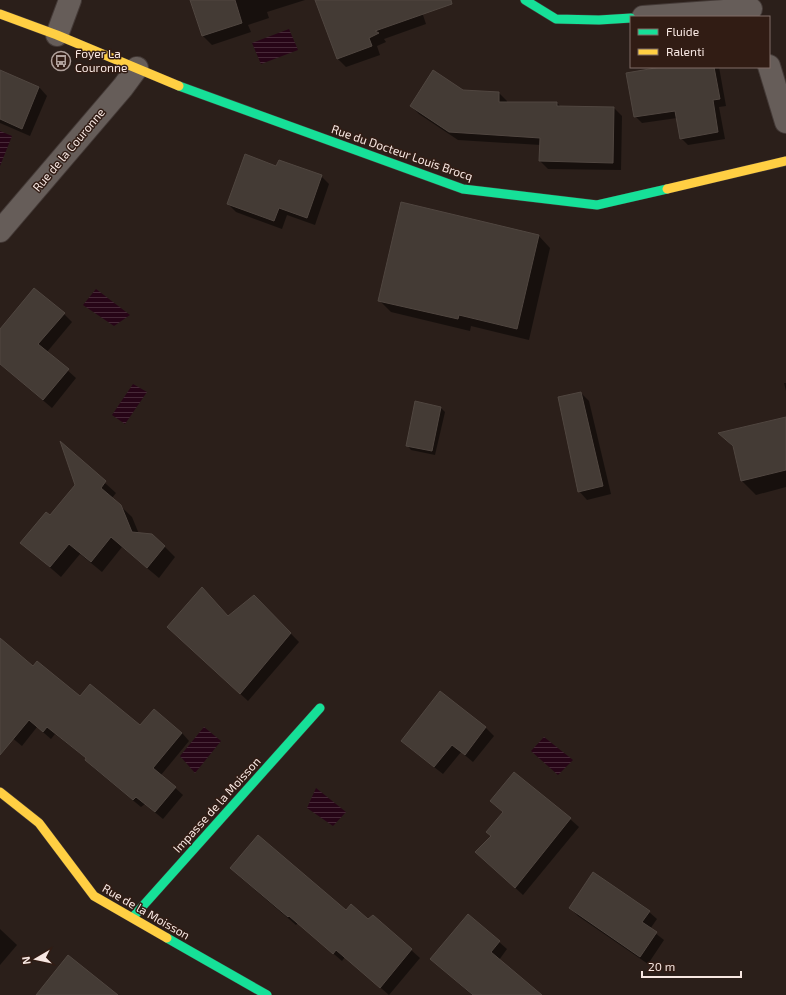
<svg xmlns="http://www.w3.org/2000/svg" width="786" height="995" viewBox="0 0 786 995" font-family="'Exo 2',sans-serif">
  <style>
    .water { fill: url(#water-rules) }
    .shadow { fill: #0007 }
    .building { fill: #443b35; stroke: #504640 }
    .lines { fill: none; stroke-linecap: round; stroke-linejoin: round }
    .street-casing { stroke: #443a37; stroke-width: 24 }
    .fast-casing { stroke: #443a37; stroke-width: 10 }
    .slow-casing { stroke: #443a37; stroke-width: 10 }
    .street { stroke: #665d59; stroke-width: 22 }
    .fast { stroke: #16e098; stroke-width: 9 }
    .slow { stroke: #ffcf43; stroke-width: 9 }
    .labels { text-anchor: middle; stroke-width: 3; stroke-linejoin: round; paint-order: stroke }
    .poi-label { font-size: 12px; fill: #f7e7e2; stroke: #311c14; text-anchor: start }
    .street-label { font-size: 12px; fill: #f7e7e2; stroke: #311c14 }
  </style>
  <defs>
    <pattern id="water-rules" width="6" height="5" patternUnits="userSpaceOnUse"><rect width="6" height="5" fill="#270517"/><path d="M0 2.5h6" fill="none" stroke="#472938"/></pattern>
  </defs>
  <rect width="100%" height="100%" fill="#2b1f1a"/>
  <g class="water">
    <polygon points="289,29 298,50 261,64 252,43"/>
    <polygon points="0,131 12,136 0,166"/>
    <polygon points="96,289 130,315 114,326 83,305"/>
    <polygon points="133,384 147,392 125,424 112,415"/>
    <polygon points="204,727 221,741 195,773 180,756"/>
    <polygon points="544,737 573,760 558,775 531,751"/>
    <polygon points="316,788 346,812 333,826 307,808"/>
  </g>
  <g class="shadow">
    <polygon points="191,0 305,0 267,12 269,18 248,25 251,32 212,45 203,36"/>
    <polygon points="316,0 418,0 426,24 384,39 386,42 377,46 380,55 346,67 337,58"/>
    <polygon points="668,67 719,67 726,106 719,107 725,139 688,145 681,138 677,118 642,123 635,116"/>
    <polygon points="4,73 39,87 47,96 30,136 0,123 0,83"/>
    <polygon points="463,91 499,93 507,101 507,103 557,103 561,107 614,108 622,116 621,170 548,169 540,161 541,145 458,140 419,114 411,106"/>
    <polygon points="277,167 321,176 329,184 315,225 287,215 282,229 236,212 228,204"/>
    <polygon points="538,235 550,248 529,340 471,326 470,331 391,312 379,300"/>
    <polygon points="64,314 72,322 47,352 76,378 52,408 0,364 0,330"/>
    <polygon points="784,383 786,383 786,391"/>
    <polygon points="581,393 589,401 611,494 587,500 579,491"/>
    <polygon points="416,403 441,408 445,412 435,455 411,450 407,445"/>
    <polygon points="786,418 786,487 756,495 742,481 734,448 720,433"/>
    <polygon points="63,445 116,493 112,498 132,517 139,534 164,546 175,557 159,578 122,547 102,572 80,554 61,577 22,543 50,516 76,485"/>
    <polygon points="254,596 299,642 248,701 177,635 210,597 229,617"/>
    <polygon points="0,639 33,667 80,697 140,727 182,733 189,741 161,775 183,795 163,819 145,804 141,807 94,768 87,759 55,734 51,739 37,727 22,746 0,728"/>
    <polygon points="440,692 486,728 494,736 473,762 461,752 443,774 411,749 403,741"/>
    <polygon points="514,774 570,819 579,827 523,895 485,860 492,837 504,813 491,801"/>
    <polygon points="239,876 346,911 368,921 373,916 420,958 389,995 345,957 342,961 298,923 296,925"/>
    <polygon points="570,908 649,912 657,919 650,929 664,940 648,964 578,916"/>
    <polygon points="468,915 507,949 499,960 540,995 472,995 431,959"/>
    <polygon points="0,929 17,945 0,965"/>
  </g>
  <g class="building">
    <polygon points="190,0 235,0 242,23 202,36"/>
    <polygon points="315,0 451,0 452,4 375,31 379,33 369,38 372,46 337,59"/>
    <polygon points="661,67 714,67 720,99 713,100 718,132 680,139 675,111 634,117 626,73"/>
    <polygon points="0,70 39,87 22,129 0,119"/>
    <polygon points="433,70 463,90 499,92 499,102 557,102 557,106 614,107 613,163 539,161 540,138 449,132 410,106"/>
    <polygon points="245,154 276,166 279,160 322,175 307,218 279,208 274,221 227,204"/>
    <polygon points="401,202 539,235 517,329 459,315 458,319 378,301"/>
    <polygon points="34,288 65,313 38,344 69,369 43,400 0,364 0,329"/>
    <polygon points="581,392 603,486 578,492 558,397"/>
    <polygon points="415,401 441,407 432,451 406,446"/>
    <polygon points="786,417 786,470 741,481 733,446 718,433"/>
    <polygon points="60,441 106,481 101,488 121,505 132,532 152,534 165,546 147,568 111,537 91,562 69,544 50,567 20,543 46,512 50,515 75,485"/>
    <polygon points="202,587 228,616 254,595 291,633 240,694 167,627"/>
    <polygon points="0,638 33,666 37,661 80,696 90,684 140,725 154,709 182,733 153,768 176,787 155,812 136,797 133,800 85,760 86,758 47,727 43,732 29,720 0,755"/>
    <polygon points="440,691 486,727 465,755 452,745 434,767 401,741"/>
    <polygon points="514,772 571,818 515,888 475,852 491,836 486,832 503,812 490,801"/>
    <polygon points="258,835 346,910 351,904 368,919 373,915 412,949 380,988 336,950 333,954 289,916 288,917 230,868"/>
    <polygon points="593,872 650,911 642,922 657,932 640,957 569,908"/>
    <polygon points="468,914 500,941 491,952 542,995 473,995 430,959"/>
    <polygon points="68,955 118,995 36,995"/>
  </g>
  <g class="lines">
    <g class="street-casing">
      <g id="street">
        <polyline points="643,17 751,9"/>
        <polyline points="57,35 70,0"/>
        <polyline points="769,66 786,122"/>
        <polyline points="0,231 123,87 137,68"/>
      </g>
    </g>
    <g class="fast-casing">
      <g id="fast">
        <polyline points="525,0 556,19 599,20 631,18"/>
        <polyline points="179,86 463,189 597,205 667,189"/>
        <polyline points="133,917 320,708"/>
        <polyline points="167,938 267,995"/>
      </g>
    </g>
    <g class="slow-casing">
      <g id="slow">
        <polyline points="0,14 57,35 179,86"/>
        <polyline points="667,189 786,161"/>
        <polyline points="0,792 39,823 94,896 167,938"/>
      </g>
    </g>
    <use href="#street" class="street"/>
    <use href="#fast" class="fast"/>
    <use href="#slow" class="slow"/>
  </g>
  <defs>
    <g id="bus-ring" transform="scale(1)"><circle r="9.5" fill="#311c14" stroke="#b0a19c" stroke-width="1.5"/><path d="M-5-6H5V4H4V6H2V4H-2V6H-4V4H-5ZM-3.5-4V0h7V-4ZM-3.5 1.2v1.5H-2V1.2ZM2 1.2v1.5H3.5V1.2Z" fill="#b0a19c"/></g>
  </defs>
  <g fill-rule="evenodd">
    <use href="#bus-ring" x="61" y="61"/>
  </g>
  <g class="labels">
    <g class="poi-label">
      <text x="75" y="58">Foyer La<tspan x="75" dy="14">Couronne</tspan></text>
    </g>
    <g class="street-label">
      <text transform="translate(69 150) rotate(-50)" y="4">Rue de la Couronne</text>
      <text transform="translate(402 153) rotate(19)" y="4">Rue du Docteur Louis Brocq</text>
      <text transform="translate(217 805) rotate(-48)" y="4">Impasse de la Moisson</text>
      <text transform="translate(146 912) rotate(30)" y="4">Rue de la Moisson</text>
    </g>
  </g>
  <rect x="630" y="16" width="140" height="52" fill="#311c14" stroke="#806d66"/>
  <rect x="638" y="29" width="20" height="6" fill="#16e098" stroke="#806d66"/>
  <text x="666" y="36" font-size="12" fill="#f7e7e2">Fluide</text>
  <rect x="638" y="49" width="20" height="6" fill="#ffcf43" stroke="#806d66"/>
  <text x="666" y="56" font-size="12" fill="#f7e7e2">Ralenti</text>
  <g transform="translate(36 959) rotate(261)" stroke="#311c14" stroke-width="3" paint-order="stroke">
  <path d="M0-3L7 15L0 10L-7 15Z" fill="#f7e7e2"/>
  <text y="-6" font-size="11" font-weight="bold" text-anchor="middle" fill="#f7e7e2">N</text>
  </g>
  <path d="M642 971v6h99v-6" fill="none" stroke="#f7e7e2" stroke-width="2"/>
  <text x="648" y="971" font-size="12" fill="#f7e7e2" stroke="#311c14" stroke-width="3" paint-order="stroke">20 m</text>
</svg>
